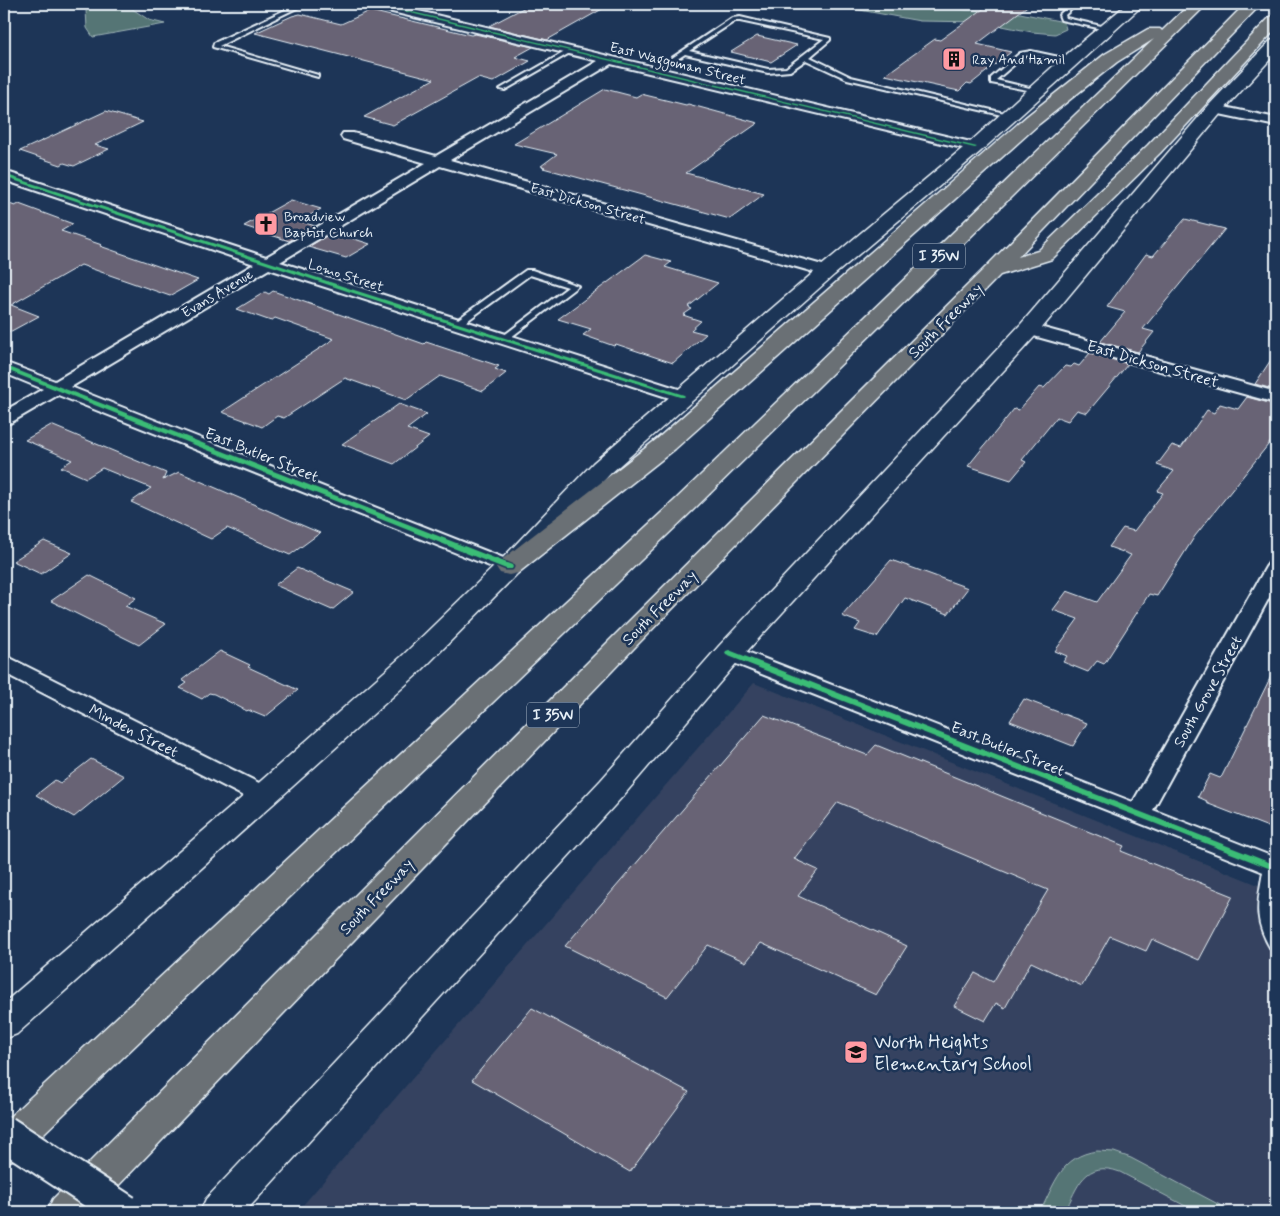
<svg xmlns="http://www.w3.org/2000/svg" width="1280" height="1216" viewBox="0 0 1280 1216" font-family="Mynerve,sans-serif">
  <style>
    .built { fill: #344360 }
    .green { fill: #547575; stroke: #9eb3b6 }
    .building { fill: #686474; stroke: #e8f1f8 }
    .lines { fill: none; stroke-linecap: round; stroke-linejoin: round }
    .service-casing { stroke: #e8f1f8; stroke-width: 4 }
    .minor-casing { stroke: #e8f1f8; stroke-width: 4 }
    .secondary-casing { stroke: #e8f1f8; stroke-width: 3 }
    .motorway-casing { stroke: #e8f1f8; stroke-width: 3 }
    .service { fill: #1d3557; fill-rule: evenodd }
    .minor { fill: #1d3557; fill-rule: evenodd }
    .secondary { fill: #1d3557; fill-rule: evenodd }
    .motorway { fill: #6a7074; fill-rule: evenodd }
    .tertiary-bridge-casing { stroke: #e8f1f8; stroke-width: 38; stroke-linecap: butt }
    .tertiary-bridge { stroke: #1d3557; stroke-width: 34 }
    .cycleway-casing { stroke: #1d3557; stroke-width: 3 }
    .cycleway { fill: #3abd76; fill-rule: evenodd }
    .labels { text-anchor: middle; stroke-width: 5; stroke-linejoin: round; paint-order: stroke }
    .far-poi-label { font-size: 14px; fill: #e8f1f8; stroke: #1d3557; text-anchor: start }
    .far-street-label { font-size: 14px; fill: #e8f1f8; stroke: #1d3557 }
    .shield { fill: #1d3557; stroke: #abb9c8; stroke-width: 1 }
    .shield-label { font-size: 15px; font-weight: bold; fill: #e8f1f8 }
    .street-label { font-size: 16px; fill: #e8f1f8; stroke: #1d3557 }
    .near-poi-label { font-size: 19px; fill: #e8f1f8; stroke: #1d3557; text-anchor: start }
  </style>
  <rect width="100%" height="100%" fill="#1d3557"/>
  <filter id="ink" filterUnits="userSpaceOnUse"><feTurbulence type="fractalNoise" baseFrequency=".02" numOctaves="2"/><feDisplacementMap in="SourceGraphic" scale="10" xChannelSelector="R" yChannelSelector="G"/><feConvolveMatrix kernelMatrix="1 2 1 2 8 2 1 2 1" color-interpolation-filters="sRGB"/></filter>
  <g filter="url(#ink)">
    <polygon class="built" points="754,683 1276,892 1276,1212 297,1212"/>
    <g class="green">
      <polygon points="78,4 125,4 149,20 165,24 93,37 87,28 86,10"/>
      <polygon points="827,4 920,4 966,10 1015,12 1064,22 1066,29 1055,34 1032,32 982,22 920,21"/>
      <path d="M 1097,1151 L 1114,1152 L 1131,1158 L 1233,1212 L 1197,1212 L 1120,1172 C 1085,1159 1077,1187 1065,1212 L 1040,1212 C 1055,1183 1061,1156 1097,1151 Z"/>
    </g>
    <g class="building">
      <polygon points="531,4 611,4 547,40 489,26"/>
      <polygon points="990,4 1030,4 977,44 1011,52 971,84 967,83 959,91 885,75 935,39 940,40"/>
      <polygon points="370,11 471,35 475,34 533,47 515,57 530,61 493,82 478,78 393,125 364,117 434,79 255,33 292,16 300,14 341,24"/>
      <polygon points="757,36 797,45 771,62 731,52"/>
      <polygon points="605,89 636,97 641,94 686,105 688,104 758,123 686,173 764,194 730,219 543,168 545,167 541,166 557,154 514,144"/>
      <polygon points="106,111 143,122 95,145 109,149 74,166 64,163 61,165 20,151"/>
      <polygon points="291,200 321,209 300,221 315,226 289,241 244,226"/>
      <polygon points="4,202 15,206 19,204 73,224 61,231 102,245 100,246 198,280 170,296 81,265 11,305 39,316 4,335"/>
      <polygon points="1185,219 1225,229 1143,329 1154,332 1138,352 1100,342 1125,312 1107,307 1146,254 1153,256"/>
      <polygon points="333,232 370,244 346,258 308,247"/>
      <polygon points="645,255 671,262 665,267 718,283 688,307 692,309 683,315 701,321 691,330 706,334 673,363 616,344 614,346 583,335 591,329 558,319"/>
      <polygon points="273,291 424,344 426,342 499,366 495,369 506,373 483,391 440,376 406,400 345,378 284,418 277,416 262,427 252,423 222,412 334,339 275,318 271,321 237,309 265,292 269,294"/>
      <polygon points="1276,352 1276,390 1255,384"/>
      <polygon points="1090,353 1128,364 1087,413 1077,410 1068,421 1057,417 1022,460 1026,462 1011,480 968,466 1014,409 1019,410 1039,387 1044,388 1065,366 1071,367 1074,364 1079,366"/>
      <polygon points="1247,397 1276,405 1276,435 1195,536 1157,596 1149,594 1104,664 1097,661 1088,672 1063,662 1067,656 1055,651 1078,619 1053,610 1067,591 1097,602 1131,555 1109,547 1123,528 1134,531 1163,493 1157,491 1174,471 1157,465 1172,445 1181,448 1207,410 1214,413 1220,404 1238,409"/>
      <polygon points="399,404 427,414 407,429 429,437 394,464 342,444"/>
      <polygon points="51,425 166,473 163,480 179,472 320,533 290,555 227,528 211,539 131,502 151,488 102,468 86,478 61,467 72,460 25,440"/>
      <polygon points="44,541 72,553 41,574 13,561"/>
      <polygon points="891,560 968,588 948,614 905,598 877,637 855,630 860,623 842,616"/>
      <polygon points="297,568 354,592 332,610 275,585"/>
      <polygon points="89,575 136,598 125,606 166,624 139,645 51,601"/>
      <polygon points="220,651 250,665 248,667 298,690 265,717 248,710 247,711 214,694 209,693 202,699 180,688 187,683 182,680"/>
      <polygon points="1276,666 1276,830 1206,803 1207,801 1198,797 1210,774 1220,778 1222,776"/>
      <polygon points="1024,699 1087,723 1073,746 1010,721"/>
      <polygon points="764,715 867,755 876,745 1124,846 1121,851 1233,896 1199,960 1152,939 1146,951 1110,936 1082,986 1031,962 1005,1008 996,1003 985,1021 954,1006 975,973 993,982 1048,890 838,802 794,859 818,870 798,896 907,946 876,995 761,943 746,962 708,945 667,997 565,946"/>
      <polygon points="91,759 124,776 74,817 36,795 55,780 60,783"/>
      <polygon points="532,1008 689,1092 630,1172 472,1080"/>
    </g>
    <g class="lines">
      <g class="service-casing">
        <g id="service">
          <polygon points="298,4 305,4 219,46 318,75 318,77 213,47 214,43"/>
          <polygon points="423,4 430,4 412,13 407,12"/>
          <polygon points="1071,4 1077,4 1065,15 1066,18 1110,28 1107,30 1061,20 1059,15"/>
          <path d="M 740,17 L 830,38 L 830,40 L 810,57 L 851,77 L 1013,115 L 1010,117 L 847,79 L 806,60 L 790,71 L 768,73 L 685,54 L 659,71 L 654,70 L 732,18 ZM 735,21 L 740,21 L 824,39 L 786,68 L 768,69 L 689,51 Z"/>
          <polygon points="570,49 575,50 505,90 500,89"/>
          <polygon points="1031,51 1073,60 1070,62 1031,55 1024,56 996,80 1038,90 1038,92 991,83 991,78 1020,53"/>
          <polygon points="526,270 532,270 578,286 506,341 500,341 499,339 568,287 530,275 460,326 454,326 454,322"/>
          <path d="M 1270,862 L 1274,863 L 1276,866 L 1270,908 L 1272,927 L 1276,938 L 1276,953 L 1272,951 C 1252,918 1258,902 1264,866 L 1266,863 Z"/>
        </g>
      </g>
      <g class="minor-casing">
        <g id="minor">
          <polygon points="369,4 389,4 975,143 980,144 982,147 980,150 975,151 611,64 450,160 833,268 835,271 833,274 821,274 440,166 280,262 688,392 691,396 688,400 682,401 676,400 269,269 71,387 516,563 519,567 516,571 509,573 502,571 58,395 10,423 4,424 4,411 43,389 4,373 4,362 55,381 254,264 4,180 4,171 266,257 426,163 343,139 341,136 343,133 353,133 436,156 598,61 371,7"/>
          <polygon points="1215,105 1276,118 1276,126 1210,112 1208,109"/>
          <polygon points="1029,324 1276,392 1276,403 1023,333 1021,329 1023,325"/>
          <polygon points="1276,561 1276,585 1153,810 1276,858 1276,877 721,658 718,653 721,648 729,646 737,648 1133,802 1266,567 1269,563"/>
          <polygon points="4,657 12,659 273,790 276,796 273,802 264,805 255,802 4,673"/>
        </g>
      </g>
      <g class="secondary-casing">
        <g id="secondary">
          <polygon points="1127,4 1144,4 981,151 834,275 611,473 518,573 421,671 17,1034 4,1039 4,1003 253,788 401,657 500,561 593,463 820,267 969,143 1060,60"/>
          <polygon points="1276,39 1276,53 1221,113 1037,334 739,660 623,796 245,1212 200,1212 206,1199 601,780 719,646 1021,324 1209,105 1270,41"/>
        </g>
      </g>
      <g class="motorway-casing">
        <g id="motorway">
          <polygon points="1190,4 1207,4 692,511 18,1158 4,1163 4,1122 674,501 1154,39 1117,62 1039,124 675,449 518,573 509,575 500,573 496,567 500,561 657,439 1027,116 1105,54 1148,29 1160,29 1162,31"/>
          <polygon points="1245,4 1261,4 1018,257 1038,251 1148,145 1270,17 1276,15 1276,29 1160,153 1052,259 1000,275 635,647 93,1212 47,1212 53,1199 615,635 986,267"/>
        </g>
      </g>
      <use href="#service" class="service"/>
      <use href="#minor" class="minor"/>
      <use href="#secondary" class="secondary"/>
      <use href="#motorway" class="motorway"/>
      <g class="tertiary-bridge-casing">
        <polyline id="tertiary-bridge" points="4,1133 125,1212"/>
      </g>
      <use href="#tertiary-bridge" class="tertiary-bridge"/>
      <g class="cycleway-casing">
        <g id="cycleway">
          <polygon points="373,4 379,4 977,147 975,148"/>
          <polygon points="4,174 354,290 684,395 685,396 684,397 680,397 350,292 4,177"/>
          <polygon points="4,365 512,565 513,567 512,569 506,569 4,369"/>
          <polygon points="729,650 1276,865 1276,871 726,655 725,653 726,651"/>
        </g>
      </g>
      <use href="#cycleway" class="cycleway"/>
    </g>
  </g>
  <defs>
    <g id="building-square" transform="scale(1.25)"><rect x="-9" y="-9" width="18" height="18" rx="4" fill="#ff9aa2" stroke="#1d3557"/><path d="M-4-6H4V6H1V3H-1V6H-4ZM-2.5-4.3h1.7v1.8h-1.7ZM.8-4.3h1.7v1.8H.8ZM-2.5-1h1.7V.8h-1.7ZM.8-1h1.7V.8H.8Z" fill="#111"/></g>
    <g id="church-square" transform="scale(1.25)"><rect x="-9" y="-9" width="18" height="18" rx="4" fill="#ff9aa2" stroke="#1d3557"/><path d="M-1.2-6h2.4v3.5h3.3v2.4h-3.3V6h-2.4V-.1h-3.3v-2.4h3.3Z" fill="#111"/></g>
    <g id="school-square" transform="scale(1.25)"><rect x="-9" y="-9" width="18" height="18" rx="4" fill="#ff9aa2" stroke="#1d3557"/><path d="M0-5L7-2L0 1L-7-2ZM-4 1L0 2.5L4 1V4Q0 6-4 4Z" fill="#111"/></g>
  </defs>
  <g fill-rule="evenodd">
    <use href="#building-square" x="954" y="59"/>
    <use href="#church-square" x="266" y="224"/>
    <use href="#school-square" x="856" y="1052"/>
  </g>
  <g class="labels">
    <g class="far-poi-label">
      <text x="972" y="64">Ray And Hamil</text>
      <text x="284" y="221">Broadview<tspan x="284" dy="16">Baptist Church</tspan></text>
    </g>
    <g class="far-street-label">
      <text transform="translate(678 63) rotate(14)" y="5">East Waggoman Street</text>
      <text transform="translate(588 203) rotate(16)" y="5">East Dickson Street</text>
      <text transform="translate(346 275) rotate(18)" y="5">Lomo Street</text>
      <text transform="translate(217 293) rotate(-31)" y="5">Evans Avenue</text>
    </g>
    <g class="shield">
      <rect x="913" y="243.5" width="52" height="25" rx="4"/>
      <rect x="527" y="702.5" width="52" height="25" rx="4"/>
    </g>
    <g class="shield-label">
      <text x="939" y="261">I 35W</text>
      <text x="553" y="720">I 35W</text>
    </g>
    <g class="street-label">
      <text transform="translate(945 320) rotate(-45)" y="6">South Freeway</text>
      <text transform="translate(1153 363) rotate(16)" y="6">East Dickson Street</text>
      <text transform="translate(262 454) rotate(22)" y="6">East Butler Street</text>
      <text transform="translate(659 607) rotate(-45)" y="6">South Freeway</text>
      <text transform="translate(1207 691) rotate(-61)" y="6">South Grove Street</text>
      <text transform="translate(134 730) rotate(27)" y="6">Minden Street</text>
      <text transform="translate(1008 748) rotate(22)" y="6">East Butler Street</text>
      <text transform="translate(376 896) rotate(-46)" y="6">South Freeway</text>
    </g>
    <g class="near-poi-label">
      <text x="874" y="1048">Worth Heights<tspan x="874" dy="22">Elementary School</tspan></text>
    </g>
  </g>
  <rect width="1280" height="1216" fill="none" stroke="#1d3557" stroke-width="20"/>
  <rect x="10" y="10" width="1260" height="1196" fill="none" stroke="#e8f1f8" stroke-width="2" filter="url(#ink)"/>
</svg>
